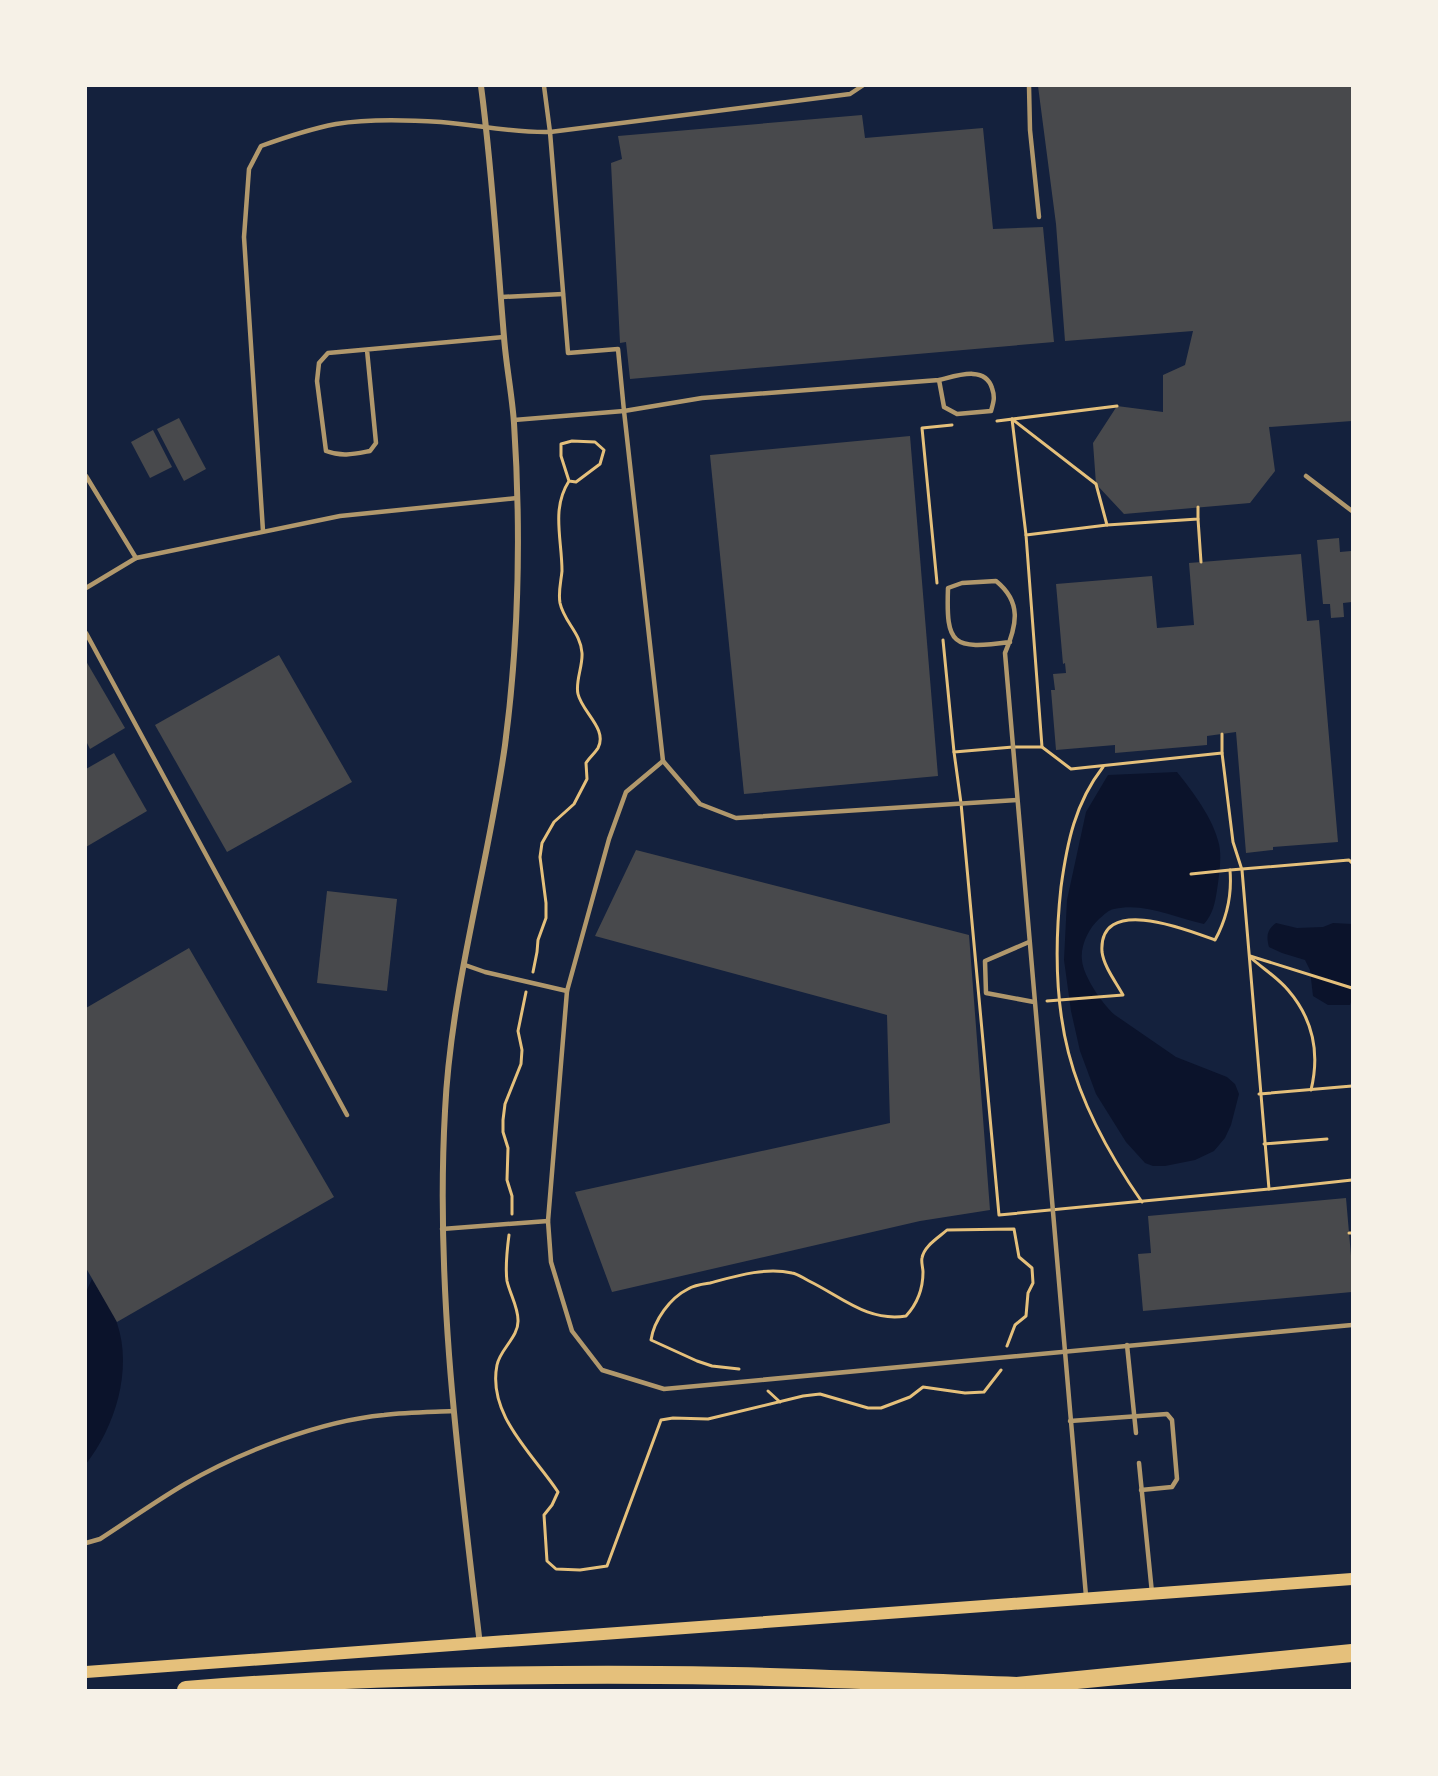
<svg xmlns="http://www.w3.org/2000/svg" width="1438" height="1776" viewBox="0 0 1438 1776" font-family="'Noto Sans',sans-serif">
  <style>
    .water { fill: #0b132b }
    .building { fill: #48494c }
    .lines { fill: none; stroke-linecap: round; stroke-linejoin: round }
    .path { stroke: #e5c07b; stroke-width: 3 }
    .service { stroke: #b1986c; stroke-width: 4.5 }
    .minor { stroke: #b1986c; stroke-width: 6 }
    .secondary { stroke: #e5c07b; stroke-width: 12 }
    .motorway { stroke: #e5c07b; stroke-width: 18 }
  </style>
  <rect width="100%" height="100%" fill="#14213d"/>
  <g class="water">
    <path d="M 1177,772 C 1193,792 1213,818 1219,844 C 1222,858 1219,876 1217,890 C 1215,903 1213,914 1204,924 C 1175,918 1145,902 1114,909 C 1108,910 1104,915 1099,919 C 1089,928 1080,946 1082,960 C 1083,976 1103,1005 1115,1015 L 1176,1057 L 1227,1077 L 1235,1084 L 1239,1094 L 1231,1125 L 1225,1138 L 1214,1151 L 1195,1160 L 1165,1166 L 1153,1166 L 1145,1163 L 1126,1142 L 1096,1094 L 1080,1051 L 1071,1011 L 1064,960 L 1067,900 L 1086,812 L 1108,775 Z"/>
    <path d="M 1276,923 L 1297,928 L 1323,927 L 1333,923 L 1352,924 L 1352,999 L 1350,1005 L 1328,1005 L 1313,996 L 1310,970 L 1305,960 L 1282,953 L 1269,947 C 1266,936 1267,930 1276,923 Z"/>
    <path d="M 92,1279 C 100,1293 112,1308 117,1323 C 133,1370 115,1427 86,1464 L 86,1292 Z"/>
  </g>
  <g class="building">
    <polygon points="1038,86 1352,86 1352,421 1269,427 1275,471 1250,503 1124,514 1096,484 1093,443 1117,406 1163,412 1163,375 1185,365 1193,331 1065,341 1056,224"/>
    <polygon points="862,115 865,138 983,128 993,229 1043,227 1054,342 630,379 626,342 620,343 611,163 622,159 618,136"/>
    <polygon points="179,418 206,469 184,481 157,429"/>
    <polygon points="153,430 172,467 150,478 131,442"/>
    <polygon points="910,436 938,776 744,794 710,455"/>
    <polygon points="1339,538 1340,552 1351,551 1352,602 1343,603 1344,617 1331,618 1330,604 1323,604 1317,540"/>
    <polygon points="1301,554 1307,621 1319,620 1338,842 1273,847 1273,850 1246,853 1236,732 1207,736 1207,745 1115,753 1115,745 1056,750 1051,690 1055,690 1053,674 1066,673 1065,663 1063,664 1056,584 1152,576 1157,628 1194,625 1189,563"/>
    <polygon points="279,655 352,782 227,852 155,725"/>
    <polygon points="86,661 125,728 90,749 86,741"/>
    <polygon points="114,753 147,811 86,847 86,769"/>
    <polygon points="636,850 969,935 990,1210 920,1221 612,1292 575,1192 890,1123 887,1015 595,936"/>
    <polygon points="327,891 397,899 387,991 317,983"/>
    <polygon points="189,948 334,1197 117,1322 86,1268 86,1008"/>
    <polygon points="1346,1198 1352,1267 1352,1292 1143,1311 1138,1254 1151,1253 1148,1216"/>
  </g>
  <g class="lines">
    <g class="path">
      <polyline points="1012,419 1096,484 1107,525 1026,535 1042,747"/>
      <polyline points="1012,419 1026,535"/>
      <polyline points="997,421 1117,406"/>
      <polyline points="1198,519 1201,562"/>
      <polyline points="1107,525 1198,519 1198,507"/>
      <polyline points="937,583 922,428 952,425"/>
      <polyline points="943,640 954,752"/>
      <polyline points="1222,734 1222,753"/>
      <polygon points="1013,747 1042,747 1071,769 1222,753 1233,842 1242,870 1269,1189 999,1215 961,803 954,752"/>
      <path d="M 1103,767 C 1075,803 1067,843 1061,887 C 1047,1015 1068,1096 1142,1202"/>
      <polyline points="1191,874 1230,870"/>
      <polyline points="1250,956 1352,988"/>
      <path d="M 1250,957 C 1262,968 1277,977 1288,990 C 1313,1019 1320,1053 1311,1090"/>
      <path d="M 533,972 L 537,952 L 538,940 L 546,918 L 546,903 L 540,857 L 542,843 L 554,822 L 574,804 L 587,779 L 586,763 C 589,758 595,753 598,748 C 608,729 582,712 578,694 C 575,682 583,666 582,653 C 581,633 564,622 560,603 C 558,592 561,582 562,571 C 562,539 551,509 569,481 L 576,482 L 600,464 L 604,450 L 595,442 L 572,441 L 561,444 L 561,456 L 569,481"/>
      <path d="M 1047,1001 L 1123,995 C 1116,982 1104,967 1102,952 C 1098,894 1188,930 1215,940 C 1227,918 1232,894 1230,870 L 1349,860 L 1352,863"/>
      <polyline points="1259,1094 1352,1086"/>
      <polyline points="1264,1144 1327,1139"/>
      <polyline points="1269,1189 1352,1180"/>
      <polyline points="512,1214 512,1196 507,1180 508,1148 503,1132 503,1120 505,1104 521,1064 522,1050 518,1031 526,992"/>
      <polyline points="1349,1233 1352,1233"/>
      <path d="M 509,1235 C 507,1250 505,1266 507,1281 C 510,1294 518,1307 518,1320 C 519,1337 500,1349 497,1365 C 487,1415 533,1454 558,1492 L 552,1505 L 544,1515 L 547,1561 L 556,1569 L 580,1570 L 607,1566 L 661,1420 L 673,1418 L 708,1419 L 803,1396 L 820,1394 L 868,1408 L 881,1408 L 910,1397 L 923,1387 L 965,1393 L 984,1392 L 1001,1370"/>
      <path d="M 739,1369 L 712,1366 L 697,1361 L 651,1340 C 654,1320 670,1298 688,1289 C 694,1285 703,1284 710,1283 C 736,1276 765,1267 792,1273 C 798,1274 803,1278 809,1281 C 842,1297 867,1322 906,1316 C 917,1304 923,1289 923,1272 C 923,1268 921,1262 922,1258 C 924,1246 938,1238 947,1230 L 1014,1229 L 1019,1257 L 1032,1268 L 1033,1283 L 1028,1293 L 1026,1316 L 1015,1325 L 1007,1346"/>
      <polyline points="768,1391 780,1402"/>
    </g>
    <g class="service">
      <polyline points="1029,86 1030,130 1039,217"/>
      <polyline points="502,297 563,294"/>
      <path d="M 367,350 L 376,443 L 370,451 C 354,454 342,457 326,451 L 317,381 L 319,363 L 328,353 L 504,337"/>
      <path d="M 939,380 C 956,376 985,365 992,388 C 995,397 994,401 991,411 L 957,414 L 944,407 L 939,380 L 702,398 L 624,411 L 663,761 L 700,804 L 736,818 L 1017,800"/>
      <polyline points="514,420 624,411 618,349 568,353 550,132 850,94 862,86"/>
      <polyline points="86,476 136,558"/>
      <polyline points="1306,476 1352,511"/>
      <path d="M 263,531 L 244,237 L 249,169 L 261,146 C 286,137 310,129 336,124 C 366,119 410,120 441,122 C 478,125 513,133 550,132 L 544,86"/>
      <polyline points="86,588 136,558 340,516 517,498"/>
      <polyline points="86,633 347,1115"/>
      <path d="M 1010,642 C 952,650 946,645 948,588 L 962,583 L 996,581 C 1022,602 1017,625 1005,653 L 1086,1596"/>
      <polyline points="1029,942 985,961 986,993 1034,1002"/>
      <polyline points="465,965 485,972 567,991"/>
      <polyline points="548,1221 567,991 609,839 626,792 663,761"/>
      <polyline points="442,1229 548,1221 551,1262 572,1331 602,1370 664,1389 1352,1325"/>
      <polyline points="1127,1345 1136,1433"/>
      <polyline points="1070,1421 1167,1414 1172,1420 1177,1479 1172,1487 1141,1490"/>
      <polyline points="1139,1463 1152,1593"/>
      <path d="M 86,1543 L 100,1539 C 128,1521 156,1501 185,1484 C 240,1452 320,1421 384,1415 C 406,1412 430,1412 453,1411"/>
    </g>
    <path class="minor" d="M 480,1645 C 459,1467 435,1289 445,1111 C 451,987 488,867 505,745 C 519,639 521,530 514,423 C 512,394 506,365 504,337 C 497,253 492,169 481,86"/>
    <polyline class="secondary" points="86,1672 1352,1579"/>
    <g class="motorway">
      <polyline points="1006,1687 1352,1653"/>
      <path d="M 186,1690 C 342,1677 501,1674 658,1675 C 777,1675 897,1682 1017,1686"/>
    </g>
  </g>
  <rect width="1438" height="1776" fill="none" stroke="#f6f1e7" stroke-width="174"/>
</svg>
